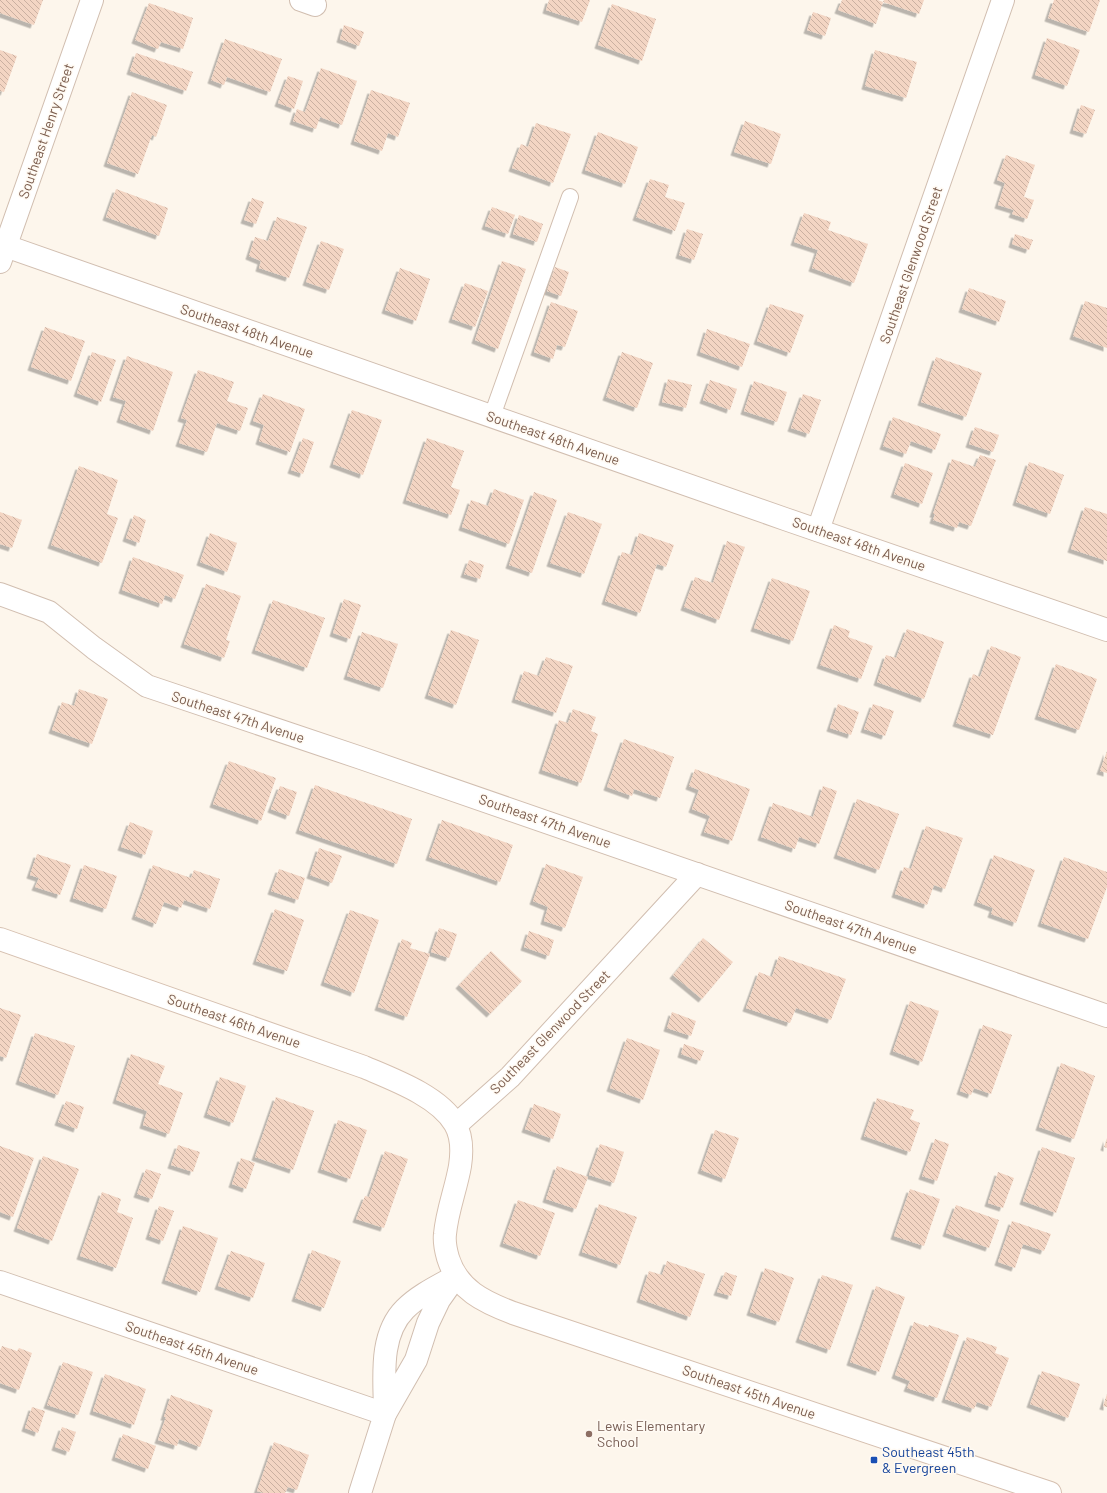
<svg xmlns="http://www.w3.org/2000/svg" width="1107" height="1493" viewBox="0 0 1107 1493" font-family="Barlow,sans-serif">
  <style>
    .building { fill: url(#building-back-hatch); filter: url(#shadow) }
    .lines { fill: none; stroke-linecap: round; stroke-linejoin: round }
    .lane-casing { stroke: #d1beb0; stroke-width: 18 }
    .street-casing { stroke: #d1beb0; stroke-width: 24 }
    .secondary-casing { stroke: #d6c0b0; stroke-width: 24 }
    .lane { stroke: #fff; stroke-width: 16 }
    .street { stroke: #fff; stroke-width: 22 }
    .secondary { stroke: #fff; stroke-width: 22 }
    .education-dot { fill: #8d6e63; stroke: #fffaf3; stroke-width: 1.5 }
    .transit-dot { fill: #1a4fb4; stroke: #fffaf3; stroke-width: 1.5 }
    .labels { text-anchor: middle; stroke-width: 3; stroke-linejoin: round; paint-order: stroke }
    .street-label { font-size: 14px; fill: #7a5c4d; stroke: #fffaf3 }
    .education-label { font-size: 14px; fill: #785e54; stroke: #fffaf3; text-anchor: start }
    .transit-label { font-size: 14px; fill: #164399; stroke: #fffaf3; text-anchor: start }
  </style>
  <defs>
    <pattern id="building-back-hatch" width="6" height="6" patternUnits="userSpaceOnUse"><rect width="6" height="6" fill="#f3d5c3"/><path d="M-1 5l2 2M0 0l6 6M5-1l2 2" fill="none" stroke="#cab0a1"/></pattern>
    <filter id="shadow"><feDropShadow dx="-3.5" dy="3.5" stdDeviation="0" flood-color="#0004"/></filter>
  </defs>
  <rect width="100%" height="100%" fill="#fdf6ec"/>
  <g class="building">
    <polygon points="0,0 43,0 34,25 0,13"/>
    <polygon points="549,0 590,0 582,22 546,10"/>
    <polygon points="842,0 878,0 883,2 884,0 924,0 919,14 883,2 876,24 838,10"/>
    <polygon points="1054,0 1100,0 1089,32 1048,18"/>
    <polygon points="149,3 193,18 183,49 161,42 158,49 135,40"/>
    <polygon points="612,4 656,19 642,61 598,45"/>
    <polygon points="813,12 831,18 825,36 807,30"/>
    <polygon points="344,25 364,32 359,46 340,39"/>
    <polygon points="1047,38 1080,50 1067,86 1035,75"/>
    <polygon points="225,39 282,59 270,92 227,77 224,85 211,80"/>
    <polygon points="0,50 17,56 4,92 0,91"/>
    <polygon points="875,50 917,62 906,98 865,86"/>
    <polygon points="136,53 193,72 186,91 130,71"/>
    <polygon points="321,68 357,81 342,125 320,117 316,129 293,121 297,109 305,112"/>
    <polygon points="288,76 303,81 294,109 278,103"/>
    <polygon points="371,90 410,103 398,137 388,133 382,151 354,141"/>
    <polygon points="132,92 167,105 156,137 152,135 138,174 107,163"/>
    <polygon points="1081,105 1095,110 1086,134 1073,130"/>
    <polygon points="745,121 781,134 771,164 734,152"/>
    <polygon points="536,123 571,134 553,183 512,168 521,144 528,147"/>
    <polygon points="598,132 638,147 625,184 585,170"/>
    <polygon points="1006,155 1035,165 1024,197 1034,200 1027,219 1012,214 1014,210 998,205 1005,183 997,180"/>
    <polygon points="650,179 669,185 665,197 685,203 675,231 636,217"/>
    <polygon points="116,189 168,208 159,236 106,217"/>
    <polygon points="252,198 264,202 256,224 244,220"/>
    <polygon points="492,207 515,215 508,234 485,226"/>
    <polygon points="804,213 831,222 828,230 868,244 854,283 812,268 818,250 794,242"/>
    <polygon points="519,215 543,224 537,242 513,234"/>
    <polygon points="277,217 307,227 289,278 259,268 261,261 249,256 255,237 268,241"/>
    <polygon points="687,229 703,234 694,260 679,255"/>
    <polygon points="1015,234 1033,240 1029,250 1012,244"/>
    <polygon points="321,241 344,249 329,290 306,282"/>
    <polygon points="502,261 526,269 498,349 475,340"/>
    <polygon points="555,267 569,272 561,296 547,291"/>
    <polygon points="400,268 430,279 416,321 385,310"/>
    <polygon points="465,283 488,291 475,327 452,319"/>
    <polygon points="969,288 1006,301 999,322 962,309"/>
    <polygon points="1085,301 1107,308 1107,348 1073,336"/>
    <polygon points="551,302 578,311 565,347 557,345 553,359 534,352"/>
    <polygon points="770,304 804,315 790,353 757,341"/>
    <polygon points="45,327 85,341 71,381 31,367"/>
    <polygon points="707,329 750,344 742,367 700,352"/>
    <polygon points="92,352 116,360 101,402 77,393"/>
    <polygon points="622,352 653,363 637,408 606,397"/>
    <polygon points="127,356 173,372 153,431 120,419 126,401 113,397"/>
    <polygon points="936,357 982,373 966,417 921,402"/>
    <polygon points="198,370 234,382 227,401 248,408 240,431 217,423 207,452 179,443 187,420 181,418"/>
    <polygon points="668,379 692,385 686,408 662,402"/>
    <polygon points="710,380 737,389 730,410 703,400"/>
    <polygon points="754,381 787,392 777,422 744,411"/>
    <polygon points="263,394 305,409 290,452 259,441 264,425 253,421"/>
    <polygon points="803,394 821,400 809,434 791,428"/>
    <polygon points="352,410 382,420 363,475 333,464"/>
    <polygon points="893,417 941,434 935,450 911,441 906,454 883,446"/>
    <polygon points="975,427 999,435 993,452 969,444"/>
    <polygon points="303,438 314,442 303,474 291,470"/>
    <polygon points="427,438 464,451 451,487 460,490 451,515 406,500"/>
    <polygon points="980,455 996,460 971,526 959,522 957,528 933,520 935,514 933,514 952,459 975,467"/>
    <polygon points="1029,462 1064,475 1050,514 1016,502"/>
    <polygon points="905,463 933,473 922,504 894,494"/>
    <polygon points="79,466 118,480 107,514 118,518 102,563 51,545"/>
    <polygon points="494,489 524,500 509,544 462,527 471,500 488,506"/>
    <polygon points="534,492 557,500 532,573 509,565"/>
    <polygon points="1085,507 1107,514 1107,561 1071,549"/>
    <polygon points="0,512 22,520 12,548 0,544"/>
    <polygon points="568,512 602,524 584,574 550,563"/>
    <polygon points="134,515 146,520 139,543 126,538"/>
    <polygon points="210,533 237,543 227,572 200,562"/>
    <polygon points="639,533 674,545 666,567 657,564 640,613 605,601 622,552 632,555"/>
    <polygon points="727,541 745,547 719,620 684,607 695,577 713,583"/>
    <polygon points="133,557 184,575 175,599 165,595 162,604 122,590"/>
    <polygon points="469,560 484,565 480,579 464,574"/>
    <polygon points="772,578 810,591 793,641 754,628"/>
    <polygon points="206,584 241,596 226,640 230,641 224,658 184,644"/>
    <polygon points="344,599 361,605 350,639 333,633"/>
    <polygon points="273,600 325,618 307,668 255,650"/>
    <polygon points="834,625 850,631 848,637 873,646 861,679 820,665"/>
    <polygon points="907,629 944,642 924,699 877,682 886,655 896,658"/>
    <polygon points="451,630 479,640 456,705 428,695"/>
    <polygon points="362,632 398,644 383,688 347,676"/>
    <polygon points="991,646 1021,657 993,735 956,723 973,674 980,677"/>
    <polygon points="546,657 573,666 556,713 515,699 524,671 539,676"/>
    <polygon points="1056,664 1097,679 1079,730 1038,716"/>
    <polygon points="79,689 108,699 92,744 52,730 62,702 74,706"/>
    <polygon points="838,704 859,712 851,735 830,728"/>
    <polygon points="873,704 894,711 885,736 864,729"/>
    <polygon points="573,709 596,717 591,731 598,734 581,783 542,770 559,720 568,723"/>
    <polygon points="624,739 674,757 660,798 634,789 632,796 607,787"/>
    <polygon points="1107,751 1107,773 1100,771"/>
    <polygon points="229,761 276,778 261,821 213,804"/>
    <polygon points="695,769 750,789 732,841 704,832 710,816 692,809 699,790 689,786"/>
    <polygon points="315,785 412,819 397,864 299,830"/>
    <polygon points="280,786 297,792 289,816 271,809"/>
    <polygon points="823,786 837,791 819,844 799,837 795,849 761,837 773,803 813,817"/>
    <polygon points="857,799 899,814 879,870 837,855"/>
    <polygon points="442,820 513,845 500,882 429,857"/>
    <polygon points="130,822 153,831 145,855 121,847"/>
    <polygon points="926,826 963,838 945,889 934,885 927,905 895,894 904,867 911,869"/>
    <polygon points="319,848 342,856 332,883 310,875"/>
    <polygon points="37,854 71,865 60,895 35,887 39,878 30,875"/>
    <polygon points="994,855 1035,870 1016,923 991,914 993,908 977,902"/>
    <polygon points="1064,857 1107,872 1107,887 1088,939 1041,923"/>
    <polygon points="546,864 583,877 565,928 544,921 548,907 533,901"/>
    <polygon points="84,865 117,876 106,909 73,898"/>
    <polygon points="153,865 191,878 194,870 220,879 210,909 184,900 181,908 164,902 156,924 135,916"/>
    <polygon points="279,869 305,878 298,900 271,891"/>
    <polygon points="275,909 304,920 287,971 256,961"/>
    <polygon points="350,910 379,920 354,993 324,982"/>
    <polygon points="439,928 457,934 449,958 431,952"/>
    <polygon points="529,931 554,940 549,956 524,947"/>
    <polygon points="703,938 733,962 702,999 673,975"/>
    <polygon points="402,939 412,943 410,948 430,954 407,1017 378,1007"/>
    <polygon points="491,951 522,981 490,1014 459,985"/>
    <polygon points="779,956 846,979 831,1020 796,1008 790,1023 746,1008 759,972 772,977"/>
    <polygon points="910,1001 939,1011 922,1062 893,1051"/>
    <polygon points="0,1008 21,1015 6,1058 0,1056"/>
    <polygon points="672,1012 696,1021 691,1036 667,1028"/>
    <polygon points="983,1025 1012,1035 991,1094 974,1088 971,1095 960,1091"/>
    <polygon points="35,1033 75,1046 58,1095 19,1081"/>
    <polygon points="627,1038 660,1050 643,1100 610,1088"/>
    <polygon points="684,1044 704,1051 700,1061 681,1054"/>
    <polygon points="131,1054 165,1066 158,1084 183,1093 169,1134 143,1125 147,1111 116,1100"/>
    <polygon points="1061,1063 1095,1076 1074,1139 1039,1127"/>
    <polygon points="220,1077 246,1086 233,1123 207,1114"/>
    <polygon points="276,1097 314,1111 293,1170 255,1157"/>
    <polygon points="877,1098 914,1110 910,1119 920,1123 910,1152 864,1136"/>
    <polygon points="66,1101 84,1107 77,1129 58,1122"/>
    <polygon points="534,1104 561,1114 553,1139 525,1129"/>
    <polygon points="338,1120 367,1130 350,1179 321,1169"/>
    <polygon points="715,1130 739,1138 725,1179 701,1170"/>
    <polygon points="1107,1138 1107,1148 1104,1147"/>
    <polygon points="935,1139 949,1144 937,1181 922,1176"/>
    <polygon points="600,1144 624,1152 614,1183 589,1175"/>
    <polygon points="178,1145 200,1152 193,1172 171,1165"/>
    <polygon points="0,1146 34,1158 13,1217 0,1212"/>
    <polygon points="1042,1147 1075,1158 1056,1213 1023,1201"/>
    <polygon points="385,1151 408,1159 384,1228 356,1219 365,1196 369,1197"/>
    <polygon points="43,1156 79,1169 52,1241 17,1228"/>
    <polygon points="241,1158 255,1163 246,1189 232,1184"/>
    <polygon points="557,1166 588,1177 576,1209 546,1199"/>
    <polygon points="146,1169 161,1174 152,1199 137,1194"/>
    <polygon points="998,1172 1014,1178 1003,1208 988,1203"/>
    <polygon points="910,1189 940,1199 924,1246 894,1236"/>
    <polygon points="102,1192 121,1199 117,1212 133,1218 116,1268 80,1256"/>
    <polygon points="518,1200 555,1213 540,1256 503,1243"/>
    <polygon points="599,1204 637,1217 620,1265 582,1252"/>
    <polygon points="956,1205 999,1220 989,1248 946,1233"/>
    <polygon points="159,1206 174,1211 163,1241 149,1236"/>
    <polygon points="1012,1221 1051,1234 1044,1251 1023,1244 1015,1268 998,1262"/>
    <polygon points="183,1226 218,1238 200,1292 165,1280"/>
    <polygon points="312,1250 341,1261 324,1308 295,1298"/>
    <polygon points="231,1251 265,1263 253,1298 218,1286"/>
    <polygon points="667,1261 705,1274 690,1317 640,1299 649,1271 662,1275"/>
    <polygon points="765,1268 794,1278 779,1322 750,1312"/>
    <polygon points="725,1272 737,1276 731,1296 717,1292"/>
    <polygon points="822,1275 853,1285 830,1350 799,1339"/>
    <polygon points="876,1286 905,1297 879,1372 850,1362"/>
    <polygon points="914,1322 928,1327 929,1325 959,1335 937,1398 907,1388 910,1381 895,1375"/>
    <polygon points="967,1337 997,1347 995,1353 1009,1358 991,1407 977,1402 974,1409 945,1399"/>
    <polygon points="2,1346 17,1351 19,1348 32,1353 19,1390 0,1383 0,1351"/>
    <polygon points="63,1362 93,1372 78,1415 47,1405"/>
    <polygon points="1042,1371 1080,1384 1068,1418 1030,1404"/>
    <polygon points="105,1374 146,1389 134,1425 93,1411"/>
    <polygon points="1107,1394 1107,1407 1103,1406"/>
    <polygon points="171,1395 213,1410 200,1447 179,1439 177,1446 158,1440 166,1417 164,1417"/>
    <polygon points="32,1407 45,1411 38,1433 25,1428"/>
    <polygon points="62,1427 76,1432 69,1452 55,1447"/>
    <polygon points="123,1434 156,1446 148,1469 115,1457"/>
    <polygon points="274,1442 309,1455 297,1490 288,1487 285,1493 264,1493 257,1491"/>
  </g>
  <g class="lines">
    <g class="lane-casing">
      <polyline id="lane" points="492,416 570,197"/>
    </g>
    <g class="street-casing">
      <g id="street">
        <polyline points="301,0 315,5"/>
        <polyline points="0,244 785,519 1107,630"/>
        <polyline points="0,262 92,0"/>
        <polyline points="818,530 1003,0"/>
        <polyline points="0,594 49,612 94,648 147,686 361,758 1107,1016"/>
        <polyline points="456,1125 510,1077 697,874"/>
        <path d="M 456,1276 L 439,1300 L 428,1323 L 416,1360 L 385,1414 C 385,1381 378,1336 405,1309 C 419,1295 438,1286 456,1276 Z"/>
        <polyline points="0,1282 385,1414 360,1493"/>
      </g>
    </g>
    <g class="secondary-casing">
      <path id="secondary" d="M 0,939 L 364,1067 C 392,1079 439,1096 455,1124 C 462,1136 462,1153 460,1166 C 456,1189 447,1211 445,1234 C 444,1242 446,1251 448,1258 C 458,1290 484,1302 513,1313 L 1050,1493"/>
    </g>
    <use href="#lane" class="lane"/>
    <use href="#street" class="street"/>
    <use href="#secondary" class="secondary"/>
  </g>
  <circle class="education-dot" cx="589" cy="1434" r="4"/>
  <rect class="transit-dot" x="870" y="1456" width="8" height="8" rx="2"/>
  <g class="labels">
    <g class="street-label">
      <text transform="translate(46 131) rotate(-71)" y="5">Southeast Henry Street</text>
      <text transform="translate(911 265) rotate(-71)" y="5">Southeast Glenwood Street</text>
      <text transform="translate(247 331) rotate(19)" y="5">Southeast 48th Avenue</text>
      <text transform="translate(553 438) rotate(19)" y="5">Southeast 48th Avenue</text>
      <text transform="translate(859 544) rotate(19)" y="5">Southeast 48th Avenue</text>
      <text transform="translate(238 717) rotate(18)" y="5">Southeast 47th Avenue</text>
      <text transform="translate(545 821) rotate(19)" y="5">Southeast 47th Avenue</text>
      <text transform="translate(851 927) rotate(19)" y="5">Southeast 47th Avenue</text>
      <text transform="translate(234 1021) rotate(19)" y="5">Southeast 46th Avenue</text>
      <text transform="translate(550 1032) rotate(-46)" y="5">Southeast Glenwood Street</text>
      <text transform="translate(192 1348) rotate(19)" y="5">Southeast 45th Avenue</text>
      <text transform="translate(749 1392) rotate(19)" y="5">Southeast 45th Avenue</text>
    </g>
    <g class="education-label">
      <text x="597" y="1431">Lewis Elementary<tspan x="597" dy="16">School</tspan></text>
    </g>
    <g class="transit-label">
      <text x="882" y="1457">Southeast 45th<tspan x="882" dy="16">&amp; Evergreen</tspan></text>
    </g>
  </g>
</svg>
